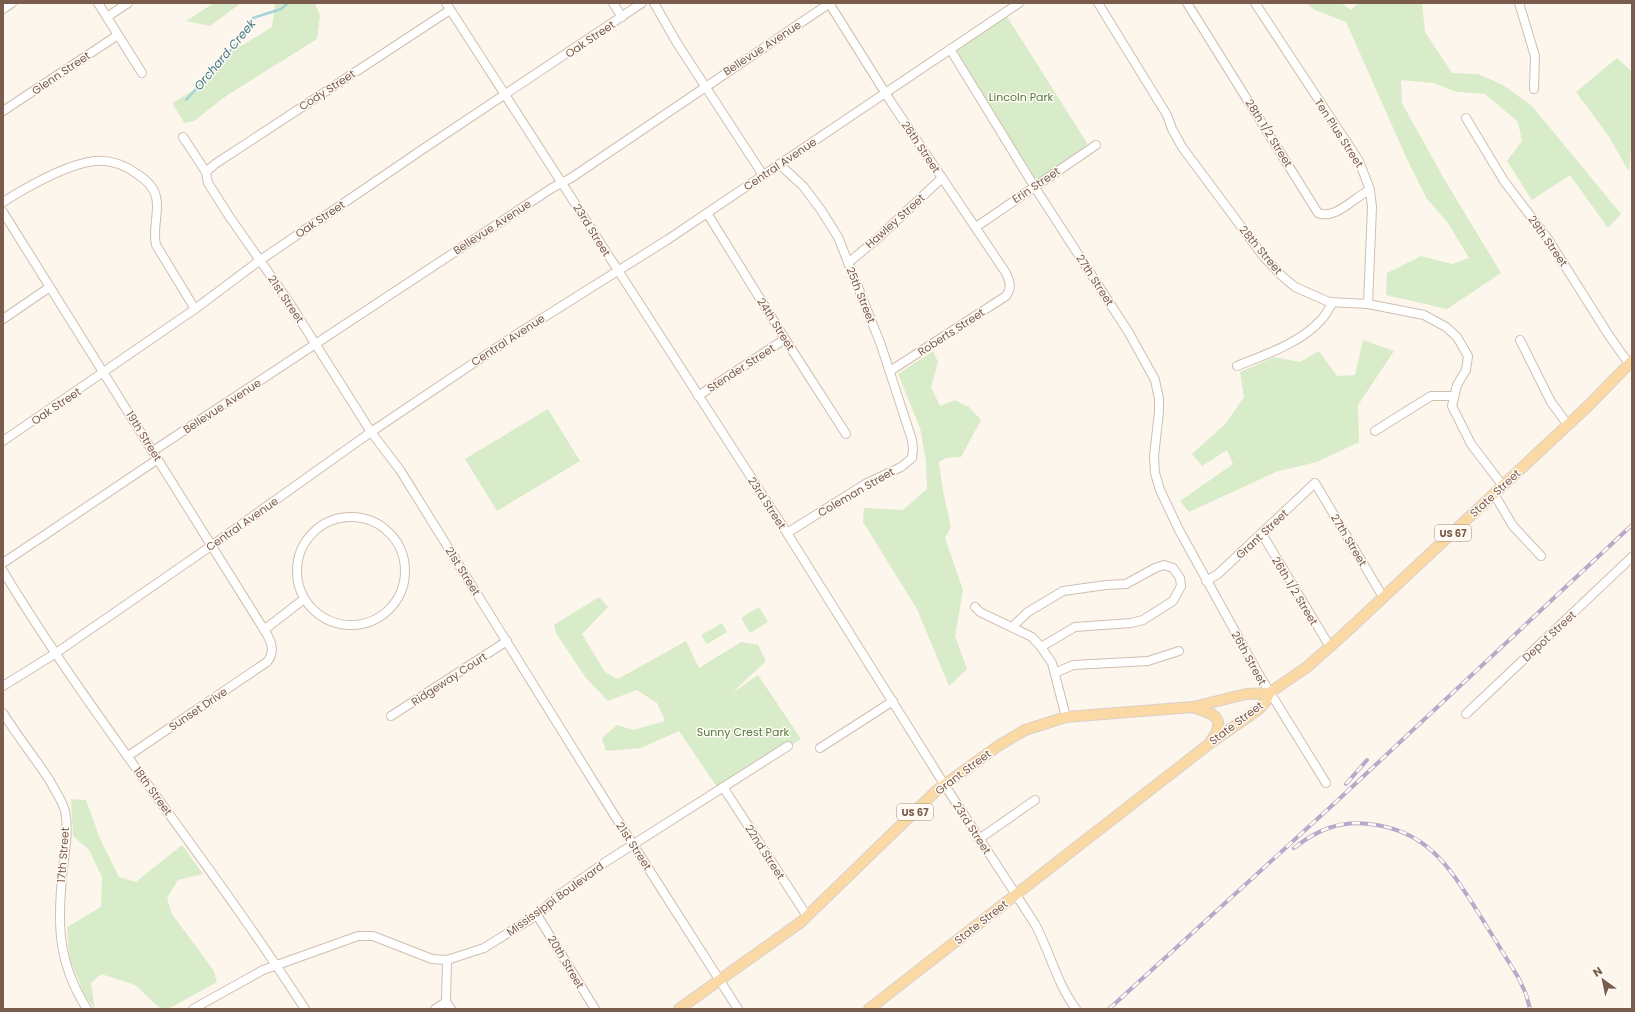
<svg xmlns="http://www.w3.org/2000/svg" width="1635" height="1012" viewBox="0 0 1635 1012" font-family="Poppins,sans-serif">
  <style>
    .green { fill: #d8ecc9 }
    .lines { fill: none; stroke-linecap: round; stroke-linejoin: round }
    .stream { stroke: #a5d3da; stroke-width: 2.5 }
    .minor-casing { stroke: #d1beb0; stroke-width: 10 }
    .major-casing { stroke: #dad1cd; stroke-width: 12 }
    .minor { stroke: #fff; stroke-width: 8 }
    .major { stroke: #fbd9a5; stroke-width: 10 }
    .rail-casing { stroke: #b9a8c9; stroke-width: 4 }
    .rail { stroke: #fffaf3; stroke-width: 2.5; stroke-dasharray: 8; stroke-linecap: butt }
    .labels { text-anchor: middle; stroke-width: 3; stroke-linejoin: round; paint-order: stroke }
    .shield { fill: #fffaf3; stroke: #a28b7f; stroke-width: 1 }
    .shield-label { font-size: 10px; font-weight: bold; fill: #7a5c4d }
    .street-label { font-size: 11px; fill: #7a5c4d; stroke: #fffaf3 }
    .park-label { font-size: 11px; fill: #537a41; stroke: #fffaf3 }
    .water-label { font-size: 12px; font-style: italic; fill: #437c86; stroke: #fffaf3 }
  </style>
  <rect width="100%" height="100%" fill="#fdf6ec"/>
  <g class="green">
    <polygon points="214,3 241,3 210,26 186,21"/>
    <polygon points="275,3 315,3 320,16 317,39 226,96 194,121 184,123 172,103 201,86 233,51 272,27"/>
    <polygon points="1306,3 1341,3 1351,10 1358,3 1422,3 1425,32 1452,73 1478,74 1503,85 1532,106 1621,214 1608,228 1570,175 1532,200 1507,161 1522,141 1518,122 1485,94 1457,92 1433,83 1401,80 1402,103 1443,177 1501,273 1447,309 1386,295 1387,273 1421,256 1452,264 1469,258 1448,223 1427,199 1406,157 1346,22 1315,10"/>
    <polygon points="1006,15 1087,143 1085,148 1041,179 1035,178 957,55 958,48"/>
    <polygon points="1617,58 1632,72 1632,139 1629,172 1608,135 1576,92"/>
    <polygon points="1363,340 1394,351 1358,405 1359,442 1317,462 1278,471 1189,512 1180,501 1233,464 1227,450 1202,466 1192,454 1226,423 1244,397 1240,372 1274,357 1300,362 1319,351 1337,376 1355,375"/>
    <polygon points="933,351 938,362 931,387 940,406 955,400 969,407 981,420 961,457 946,458 939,462 943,491 951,527 945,538 963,590 955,636 967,669 949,686 917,609 863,522 864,508 903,510 927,489 926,461 920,428 898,374"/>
    <polygon points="548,409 580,461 497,511 465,459"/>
    <polygon points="599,597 608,607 582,634 605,672 618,679 686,641 699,668 741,642 758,645 766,661 732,693 758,675 801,739 730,786 717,787 679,731 641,748 606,751 602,738 617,725 633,730 665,721 657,703 637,690 608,701 586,678 556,633 554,625"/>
    <polygon points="759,607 768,622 750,633 741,618"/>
    <polygon points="722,623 727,632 707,644 701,635"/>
    <polygon points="71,799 86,800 100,839 119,877 136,882 182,845 203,874 178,880 167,898 172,914 214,971 217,982 168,1009 161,1009 135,985 101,974 91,983 95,1009 85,996 69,958 67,927 101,907 102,877 89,850 73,836"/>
  </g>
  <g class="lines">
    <path class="stream" d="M 186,100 C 209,74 236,49 253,18 L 281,9 L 288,3"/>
    <g class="minor-casing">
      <g id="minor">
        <polyline points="98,3 142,73"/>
        <path d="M 446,3 L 787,533 L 944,784 L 1035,924 C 1050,952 1057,984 1076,1009"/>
        <polyline points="613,3 622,17"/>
        <polyline points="654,3 677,43 763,175"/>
        <path d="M 829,3 L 891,102 L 1006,273 C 1010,282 1012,288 1006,296 L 890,371"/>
        <polyline points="1098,3 1167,115 1172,129 1182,147 1263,256 1282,276 1295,287 1329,302 1368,304 1424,315 1446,327 1457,337 1468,356 1466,370 1457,385 1452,406 1471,444 1503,486"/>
        <path d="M 1187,3 L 1318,213 C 1336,220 1354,197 1370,190"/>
        <polyline points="1255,3 1359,161 1370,190 1372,207 1368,304"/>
        <polyline points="1519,3 1535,56 1534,89"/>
        <polyline points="3,9 12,3"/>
        <polyline points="107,17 128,3"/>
        <polyline points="950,49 1034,186 1129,333 1155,380 1159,399 1159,412 1154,456 1155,473 1160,490 1179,530 1258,673 1326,783"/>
        <polyline points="3,111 118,35"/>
        <polyline points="1466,118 1504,181 1548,239 1608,334 1629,364"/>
        <polyline points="183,137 206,172 208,183 229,216 287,299 371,432 400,470 613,813 738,1009"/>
        <polyline points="779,164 803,186 821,210 838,237 881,345 912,440 913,450 912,458 901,467 867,483 787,533"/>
        <polyline points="206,172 215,164 450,10"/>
        <path d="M 3,202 C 27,187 67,164 95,161 C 110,160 125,165 137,174 C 145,179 154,187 156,197 C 160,212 152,227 156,245 L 195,309"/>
        <path d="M 3,212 L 258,620 C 266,633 279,648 267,662 L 128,756"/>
        <polyline points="707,213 785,339 846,434"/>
        <polyline points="976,227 1096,145"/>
        <polyline points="848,263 878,238 942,178"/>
        <polyline points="3,319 50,287"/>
        <polyline points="1520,340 1551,402 1568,425"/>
        <path d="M 1237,366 C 1266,354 1299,344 1321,320 C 1326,315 1329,308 1333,302"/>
        <polyline points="698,396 785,339"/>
        <polyline points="1375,431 1431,396 1454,396"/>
        <polyline points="3,441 195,309 259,261 423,149 642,3"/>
        <polyline points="153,451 552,188 571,178 830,3"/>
        <polyline points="1494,494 1513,526 1541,556"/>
        <circle cx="351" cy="571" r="54"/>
        <polyline points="1262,534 1330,647"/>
        <polyline points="3,563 158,459"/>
        <path d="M 3,571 C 95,723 209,860 305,1009"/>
        <polyline points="1206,581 1218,574 1315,483 1383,597"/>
        <polyline points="975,607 980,612 1032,637 1041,647 1052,663 1066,717"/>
        <polyline points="1012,627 1028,612 1063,591 1106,585 1126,584 1155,568 1164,565 1173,568 1180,578 1181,586 1173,601 1143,620 1131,623 1075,627 1041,647"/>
        <polyline points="264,630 304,599"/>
        <polyline points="1055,673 1073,665 1148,661 1179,651"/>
        <polyline points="3,686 56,653 211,546 371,432 514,336 667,240 1019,3"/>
        <path d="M 3,713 C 18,737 35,758 50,781 C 55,791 62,800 65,811 C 69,829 65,850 63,868 C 57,922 57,962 87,1009"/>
        <polyline points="1466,714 1632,557"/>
        <polyline points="391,716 507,641"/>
        <polyline points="820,748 893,701"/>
        <polyline points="723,787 807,916"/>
        <polyline points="979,839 1035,800"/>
        <polyline points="537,915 595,1009"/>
        <polyline points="447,960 446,1002 451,1009"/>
        <polyline points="193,1009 263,970 358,936 373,936 432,959 447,960 484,948 537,915 559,895 604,863 788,746"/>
        <polyline points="435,1009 446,1002"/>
      </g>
    </g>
    <g class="major-casing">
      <g id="major">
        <path d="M 1195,708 C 1215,714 1227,719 1211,741"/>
        <polyline points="679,1009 801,922 936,791 998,746 1025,730 1066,717 1193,707 1246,694 1269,693"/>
        <polyline points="869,1009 1209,744 1259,709 1266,701 1269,693 1307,667 1343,635 1588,406 1632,361"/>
      </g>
    </g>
    <use href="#minor" class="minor"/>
    <use href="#major" class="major"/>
    <g class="rail-casing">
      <g id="rail">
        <polyline points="1346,784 1367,760"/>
        <path d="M 1294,848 C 1317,830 1340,820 1369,824 C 1426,830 1448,865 1476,909 C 1490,932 1504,954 1518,977 L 1526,994 L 1530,1009"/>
        <polyline points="1109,1009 1337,801 1632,525"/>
      </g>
    </g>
    <use href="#rail" class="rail"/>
  </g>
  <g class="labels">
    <g class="shield">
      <rect x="1435" y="525" width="36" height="16" rx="3"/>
      <rect x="897" y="804" width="36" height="16" rx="3"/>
    </g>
    <g class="shield-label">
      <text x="1453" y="537">US 67</text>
      <text x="915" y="816">US 67</text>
    </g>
    <g class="street-label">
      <text transform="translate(590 39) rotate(-34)" y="4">Oak Street</text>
      <text transform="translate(762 48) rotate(-33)" y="4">Bellevue Avenue</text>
      <text transform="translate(61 73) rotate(-34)" y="4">Glenn Street</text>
      <text transform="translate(327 90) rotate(-33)" y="4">Cody Street</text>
      <text transform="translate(1269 133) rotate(58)" y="4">28th 1/2 Street</text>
      <text transform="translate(1339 133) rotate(57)" y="4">Ten Plus Street</text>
      <text transform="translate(921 147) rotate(56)" y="4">26th Street</text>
      <text transform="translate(780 164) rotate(-34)" y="4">Central Avenue</text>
      <text transform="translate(1036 185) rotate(-34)" y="4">Erin Street</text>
      <text transform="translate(320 219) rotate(-34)" y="4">Oak Street</text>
      <text transform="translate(895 221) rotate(-42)" y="4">Hawley Street</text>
      <text transform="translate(492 227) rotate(-33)" y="4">Bellevue Avenue</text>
      <text transform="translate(592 230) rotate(58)" y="4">23rd Street</text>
      <text transform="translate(1548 241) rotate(55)" y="4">29th Street</text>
      <text transform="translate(1261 250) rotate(50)" y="4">28th Street</text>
      <text transform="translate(1095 280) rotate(57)" y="4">27th Street</text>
      <text transform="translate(861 295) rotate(68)" y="4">25th Street</text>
      <text transform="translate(286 299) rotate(56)" y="4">21st Street</text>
      <text transform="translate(776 324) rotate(58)" y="4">24th Street</text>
      <text transform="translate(951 332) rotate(-33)" y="4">Roberts Street</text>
      <text transform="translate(508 340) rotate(-33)" y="4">Central Avenue</text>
      <text transform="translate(741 368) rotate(-33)" y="4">Stender Street</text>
      <text transform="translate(56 406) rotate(-34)" y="4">Oak Street</text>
      <text transform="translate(222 406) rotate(-33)" y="4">Bellevue Avenue</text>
      <text transform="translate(144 436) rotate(58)" y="4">19th Street</text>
      <text transform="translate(856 492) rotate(-30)" y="4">Coleman Street</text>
      <text transform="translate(1495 493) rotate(-43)" y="4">State Street</text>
      <text transform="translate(767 503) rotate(57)" y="4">23rd Street</text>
      <text transform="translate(242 524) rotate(-35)" y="4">Central Avenue</text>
      <text transform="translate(1262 534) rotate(-43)" y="4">Grant Street</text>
      <text transform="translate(1349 540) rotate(59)" y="4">27th Street</text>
      <text transform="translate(463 571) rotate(58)" y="4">21st Street</text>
      <text transform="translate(1295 591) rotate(59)" y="4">26th 1/2 Street</text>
      <text transform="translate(1549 636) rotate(-43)" y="4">Depot Street</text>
      <text transform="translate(1249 658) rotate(61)" y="4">26th Street</text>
      <text transform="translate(449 679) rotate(-33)" y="4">Ridgeway Court</text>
      <text transform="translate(198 709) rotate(-34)" y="4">Sunset Drive</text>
      <text transform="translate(1236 723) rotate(-37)" y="4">State Street</text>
      <text transform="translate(963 772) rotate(-37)" y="4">Grant Street</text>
      <text transform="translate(153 791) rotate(54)" y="4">18th Street</text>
      <text transform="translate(972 828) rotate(57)" y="4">23rd Street</text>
      <text transform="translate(634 846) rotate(57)" y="4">21st Street</text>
      <text transform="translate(765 852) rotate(57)" y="4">22nd Street</text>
      <text transform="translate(63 855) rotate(-86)" y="4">17th Street</text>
      <text transform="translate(555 899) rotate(-36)" y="4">Mississippi Boulevard</text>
      <text transform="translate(981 922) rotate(-38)" y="4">State Street</text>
      <text transform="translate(566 962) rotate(59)" y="4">20th Street</text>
    </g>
    <g class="park-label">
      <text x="1021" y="101">Lincoln Park</text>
      <text x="743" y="736">Sunny Crest Park</text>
    </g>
    <g class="water-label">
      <text transform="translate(225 55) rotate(-50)" y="4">Orchard Creek</text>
    </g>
  </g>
  <rect width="1635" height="1012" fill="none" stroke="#7a5c4d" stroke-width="8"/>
  <g transform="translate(1603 980) rotate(327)" stroke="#fffaf3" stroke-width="3" paint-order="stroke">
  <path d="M0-3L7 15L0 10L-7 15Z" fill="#7a5c4d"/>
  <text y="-6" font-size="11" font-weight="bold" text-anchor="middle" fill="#7a5c4d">N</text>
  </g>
</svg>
